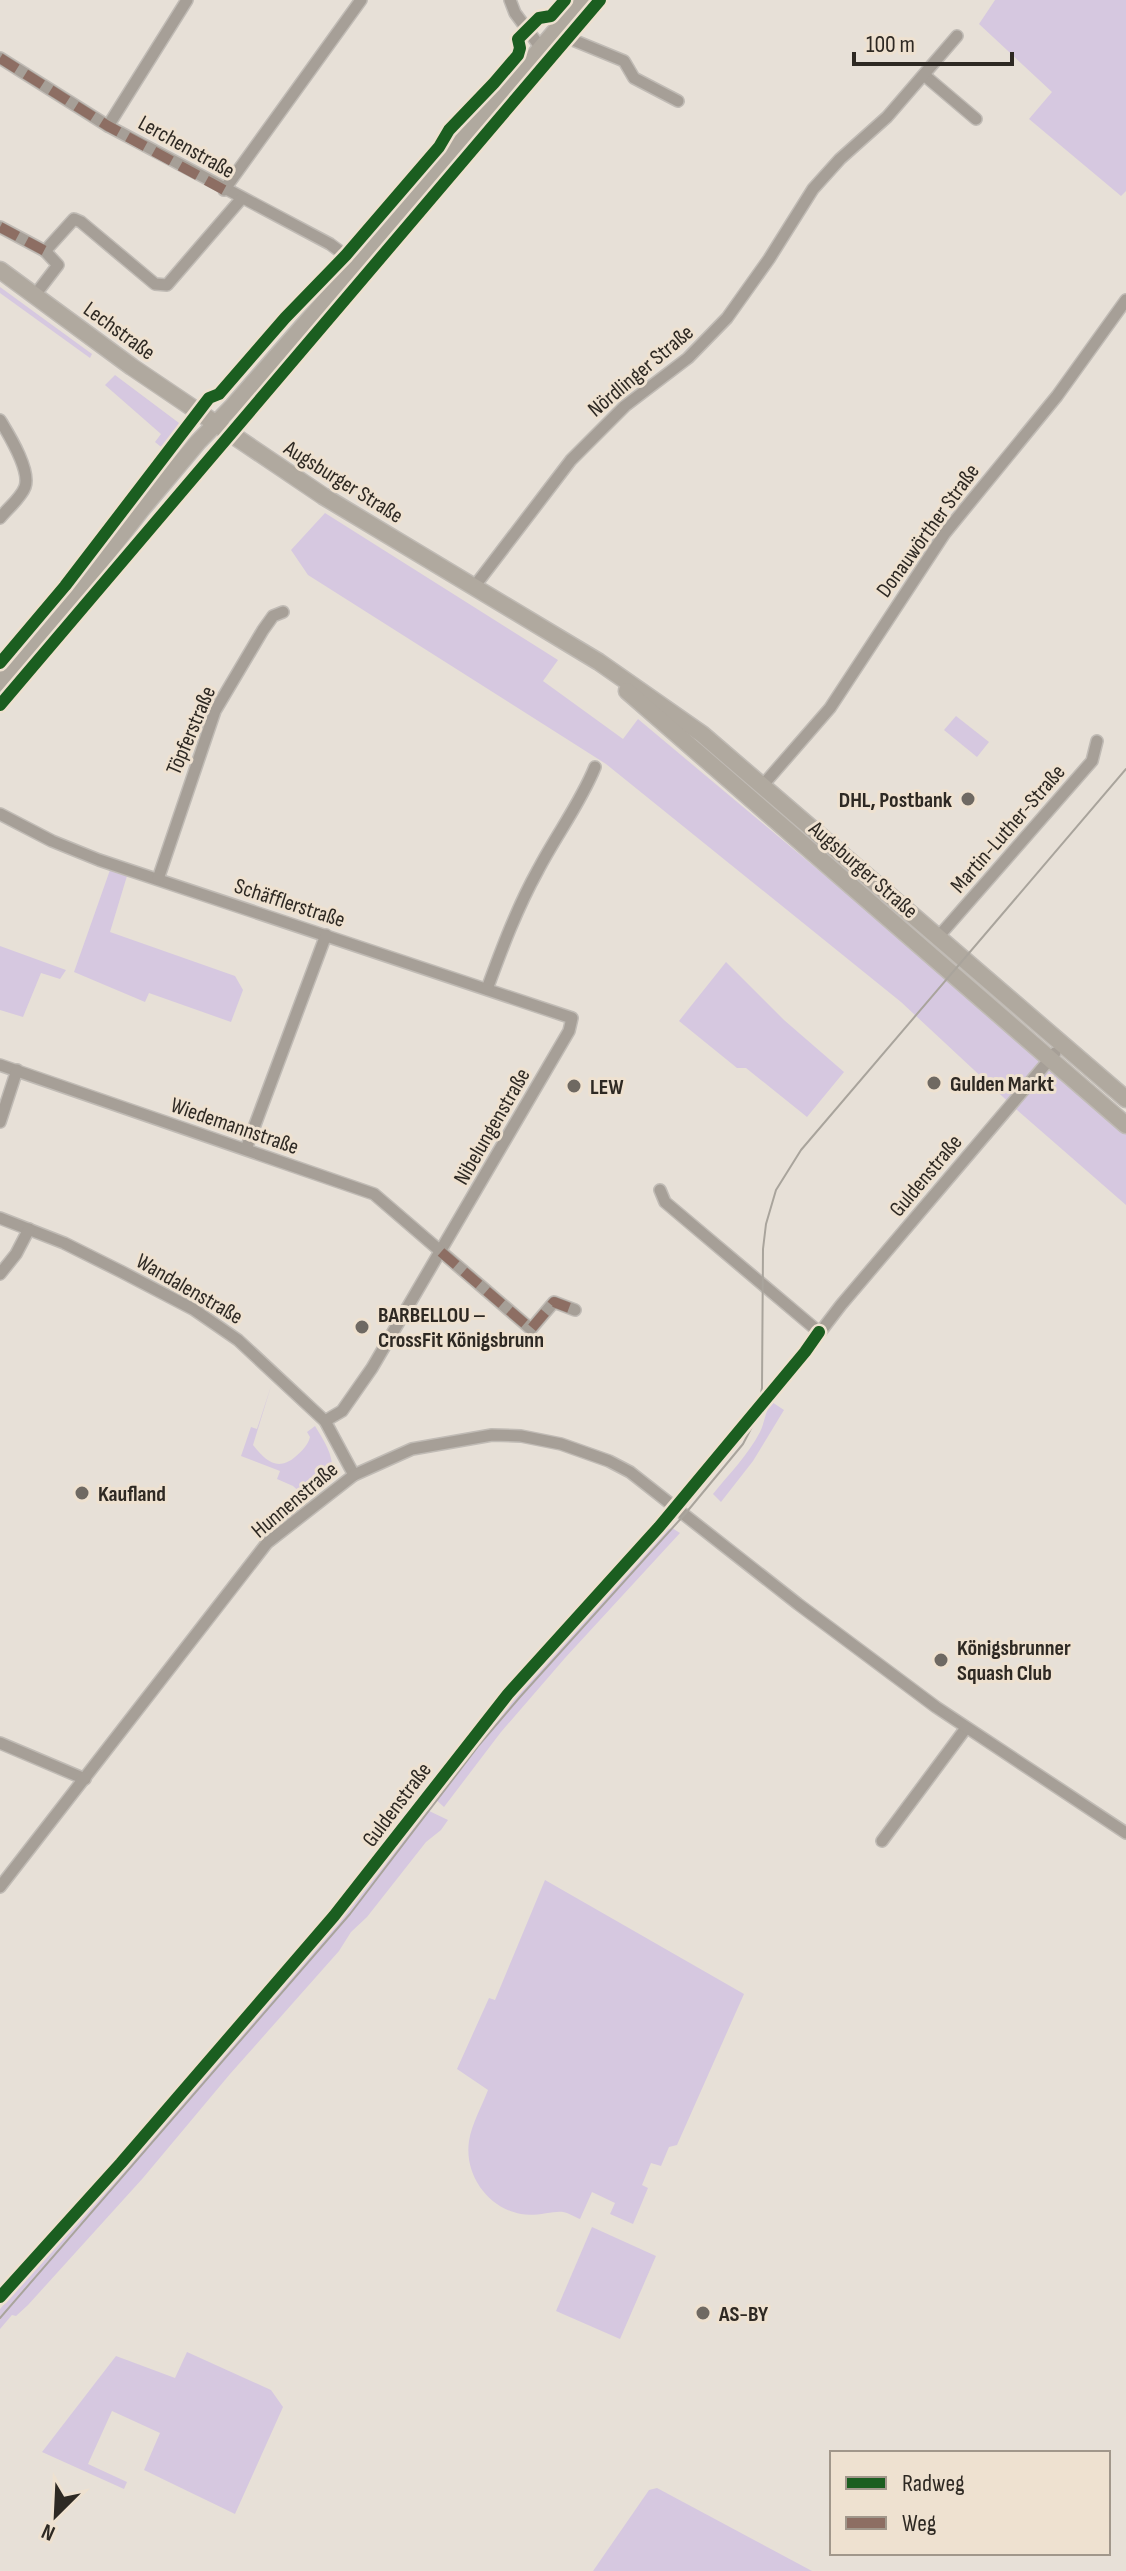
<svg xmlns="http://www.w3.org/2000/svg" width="1126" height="2571" viewBox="0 0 1126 2571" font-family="'Sofia Sans Condensed',sans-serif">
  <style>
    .green { fill: #d6c8e0 }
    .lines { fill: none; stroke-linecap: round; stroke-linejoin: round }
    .street-casing { stroke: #c0bbb5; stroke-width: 14 }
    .secondary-casing { stroke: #c0bbb5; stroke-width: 19 }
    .street { stroke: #a69f97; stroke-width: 11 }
    .secondary { stroke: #b0a99f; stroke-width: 16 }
    .tram { stroke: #a9a49c; stroke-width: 2 }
    .quiet { stroke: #8d6e63; stroke-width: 10; stroke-dasharray: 20 10; stroke-linecap: butt }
    .cycleway-casing { stroke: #eee1d0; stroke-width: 17 }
    .cycleway { stroke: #1b5e20; stroke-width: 12 }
    .poi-dot { fill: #6f6962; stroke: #eee1d0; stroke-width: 3 }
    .labels { text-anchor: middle; stroke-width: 6; stroke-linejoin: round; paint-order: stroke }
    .street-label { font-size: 22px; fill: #2e2923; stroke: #eee1d0 }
    .poi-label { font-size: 22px; font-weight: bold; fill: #2e2923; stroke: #eee1d0; text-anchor: start }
  </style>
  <rect width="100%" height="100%" fill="#e7e0d7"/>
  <g class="green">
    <polygon points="995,0 1126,0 1126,191 1121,196 1029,119 1052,92 979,24"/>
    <polygon points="0,287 92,354 90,358 0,293"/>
    <polygon points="115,375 179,423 181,428 178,435 166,451 155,442 161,434 105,385"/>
    <polygon points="325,513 558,660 543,681 623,739 638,719 921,956 1126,1133 1126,1205 1017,1110 901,1002 606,764 308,575 291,550"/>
    <polygon points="956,716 989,742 977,757 944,730"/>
    <polygon points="110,870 127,876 110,932 235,976 243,990 231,1022 149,993 145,1002 74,972"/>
    <polygon points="0,946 66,970 60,979 41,973 23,1017 0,1010"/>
    <polygon points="726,962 784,1020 844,1072 807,1117 746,1068 737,1068 679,1021"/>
    <path d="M 272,1383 L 253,1445 C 265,1460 277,1472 295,1457 C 302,1451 308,1445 310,1437 L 307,1432 L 315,1426 C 326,1444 335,1457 332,1479 L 306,1498 L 293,1486 L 277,1479 L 280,1471 L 241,1456 L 251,1427 L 257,1429 Z"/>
    <path d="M 772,1402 L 784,1410 L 753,1461 L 721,1502 L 713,1494 C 729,1474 748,1455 760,1432 C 765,1422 765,1411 772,1402 Z"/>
    <polygon points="672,1528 680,1533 565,1658 501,1732 444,1807 434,1798 475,1743 532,1677 665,1530"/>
    <polygon points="425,1809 448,1820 441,1830 426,1842 367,1917 351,1932 339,1951 230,2074 143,2178 28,2305 16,2316 12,2315 0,2329 0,2309 315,1948 365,1889"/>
    <path d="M 545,1880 L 744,1994 L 677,2145 L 669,2147 L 661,2166 L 651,2163 L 642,2185 L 648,2188 L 633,2224 L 610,2214 L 615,2203 L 592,2192 L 580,2219 C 575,2217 569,2213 563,2212 C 555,2210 536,2217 521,2214 C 488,2208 464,2175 469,2141 C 472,2123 482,2106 488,2090 L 457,2069 L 489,1998 L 495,2000 Z"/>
    <polygon points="592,2227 656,2256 620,2339 556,2311"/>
    <polygon points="187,2352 271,2390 283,2407 235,2514 144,2470 160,2433 112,2411 88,2464 127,2482 124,2489 42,2452 116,2356 175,2378"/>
    <polygon points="657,2488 812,2571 593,2571 649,2490"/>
  </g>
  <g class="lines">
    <g class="street-casing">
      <g id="street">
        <polyline points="510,0 515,13 541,48"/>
        <polyline points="557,30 568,38 624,61 634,78 678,101"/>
        <polyline points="0,58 108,126 330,244 357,264"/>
        <polyline points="924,75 976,119"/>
        <polyline points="108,126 187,0"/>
        <polyline points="224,190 361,0"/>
        <polyline points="0,227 45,251"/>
        <polyline points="35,295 58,265 45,251 74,219 81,222 155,284 167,285 242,198"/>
        <path d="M 0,420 C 9,435 31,470 25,487 C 21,498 8,508 0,518"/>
        <polyline points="474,587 571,460 625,406 688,358 727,318 769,259 813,189 840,159 887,117 957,36"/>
        <polyline points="763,785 830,708 945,533 1057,396 1126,300"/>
        <polyline points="0,814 52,841 99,860 572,1018 569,1031 372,1368 342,1411 325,1421"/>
        <polyline points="158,879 215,711 263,630 273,616 283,612"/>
        <polyline points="939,936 1092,761 1097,741"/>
        <path d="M 487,989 C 502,948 517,908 538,870 C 556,835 580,804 595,767"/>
        <polyline points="0,1065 374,1194 531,1329 554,1302 575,1310"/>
        <polyline points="0,1122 17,1070"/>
        <polyline points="246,1149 326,935"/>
        <polyline points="660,1190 665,1202 819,1332"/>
        <polyline points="0,1218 64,1243 122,1272 193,1309 238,1340 325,1421 354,1475"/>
        <polyline points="0,1274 16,1254 29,1229"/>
        <polyline points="0,1743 85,1779"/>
        <polyline points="882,1841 966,1728"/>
        <polyline points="0,1887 267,1543 354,1475 412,1449 492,1435 521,1436 561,1444 609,1461 630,1472 798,1604 936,1707 1126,1833"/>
        <polyline points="0,2297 121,2163 334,1916 508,1694 659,1527 805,1352 841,1305 1055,1053"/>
      </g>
    </g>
    <g class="secondary-casing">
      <g id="secondary">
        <polyline points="0,270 132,367 323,496 599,662 702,734 1126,1099"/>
        <polyline points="0,684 75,595 141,510 198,442 233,406 346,277 582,0"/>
        <polyline points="627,691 1126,1125"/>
      </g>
    </g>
    <use href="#street" class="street"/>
    <use href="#secondary" class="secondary"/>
    <polyline class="tram" points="0,2318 350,1914 479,1745 520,1697 685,1514 743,1444 757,1417 762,1388 763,1249 766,1224 776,1190 801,1150 1126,769"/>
    <g class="quiet">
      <polyline points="0,58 108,126 224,190"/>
      <polyline points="0,227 45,251"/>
      <polyline points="441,1252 531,1329 554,1302 575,1310"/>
    </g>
    <g class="cycleway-casing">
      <g id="cycleway">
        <polyline points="0,663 65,586 209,398 219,394 285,318 346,255 439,147 449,130 494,83 518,55 520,48 518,39 539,18 551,16 565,0"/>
        <polyline points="0,705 600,0"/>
        <polyline points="0,2297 121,2163 334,1916 508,1694 659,1527 805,1352 819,1332"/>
      </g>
    </g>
    <use href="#cycleway" class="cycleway"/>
  </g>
  <g class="poi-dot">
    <circle cx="968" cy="799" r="8"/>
    <circle cx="934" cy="1083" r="8"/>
    <circle cx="574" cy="1086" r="8"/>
    <circle cx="362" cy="1327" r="8"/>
    <circle cx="82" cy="1493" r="8"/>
    <circle cx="941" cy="1660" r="8"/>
    <circle cx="703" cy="2313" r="8"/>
  </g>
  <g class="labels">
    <g class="street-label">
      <text transform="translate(187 146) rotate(29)" y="8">Lerchenstraße</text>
      <text transform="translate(120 330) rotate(36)" y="8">Lechstraße</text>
      <text transform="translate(640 370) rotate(-40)" y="8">Nördlinger Straße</text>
      <text transform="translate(344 481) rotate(32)" y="8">Augsburger Straße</text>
      <text transform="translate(927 530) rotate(-54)" y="8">Donauwörther Straße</text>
      <text transform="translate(190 730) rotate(-67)" y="8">Töpferstraße</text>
      <text transform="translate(1007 828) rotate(-49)" y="8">Martin-Luther-Straße</text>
      <text transform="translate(864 869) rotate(41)" y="8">Augsburger Straße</text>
      <text transform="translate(290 902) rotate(18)" y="8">Schäfflerstraße</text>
      <text transform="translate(235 1125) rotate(19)" y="8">Wiedemannstraße</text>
      <text transform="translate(491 1126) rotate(-60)" y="8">Nibelungenstraße</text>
      <text transform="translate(925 1175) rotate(-50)" y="8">Guldenstraße</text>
      <text transform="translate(190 1288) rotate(30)" y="8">Wandalenstraße</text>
      <text transform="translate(294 1499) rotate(-40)" y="8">Hunnenstraße</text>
      <text transform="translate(396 1804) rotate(-53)" y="8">Guldenstraße</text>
    </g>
    <g class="poi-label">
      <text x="952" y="807" text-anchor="end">DHL, Postbank</text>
      <text x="950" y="1091">Gulden Markt</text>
      <text x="590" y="1094">LEW</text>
      <text x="378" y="1322">BARBELLOU –<tspan x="378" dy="25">CrossFit Königsbrunn</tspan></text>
      <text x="98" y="1501">Kaufland</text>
      <text x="957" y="1655">Königsbrunner<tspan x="957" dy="25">Squash Club</tspan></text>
      <text x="719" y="2321">AS-BY</text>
    </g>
  </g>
  <rect x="830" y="2451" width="280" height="104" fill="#eee1d0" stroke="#a1978b" stroke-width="2"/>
  <rect x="846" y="2477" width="40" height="12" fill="#1b5e20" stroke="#a1978b" stroke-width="2"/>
  <text x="902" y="2491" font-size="24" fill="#2e2923">Radweg</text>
  <rect x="846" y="2517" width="40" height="12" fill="#8d6e63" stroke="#a1978b" stroke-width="2"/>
  <text x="902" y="2531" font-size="24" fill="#2e2923">Weg</text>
  <g transform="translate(56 2515) rotate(204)" stroke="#eee1d0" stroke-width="6" paint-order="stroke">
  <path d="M0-6L14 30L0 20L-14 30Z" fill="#2e2923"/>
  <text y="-12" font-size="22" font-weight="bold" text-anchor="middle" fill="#2e2923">N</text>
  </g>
  <path d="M854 52v12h158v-12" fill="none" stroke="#2e2923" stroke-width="4"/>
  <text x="866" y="52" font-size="24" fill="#2e2923" stroke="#eee1d0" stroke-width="6" paint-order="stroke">100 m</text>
</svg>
